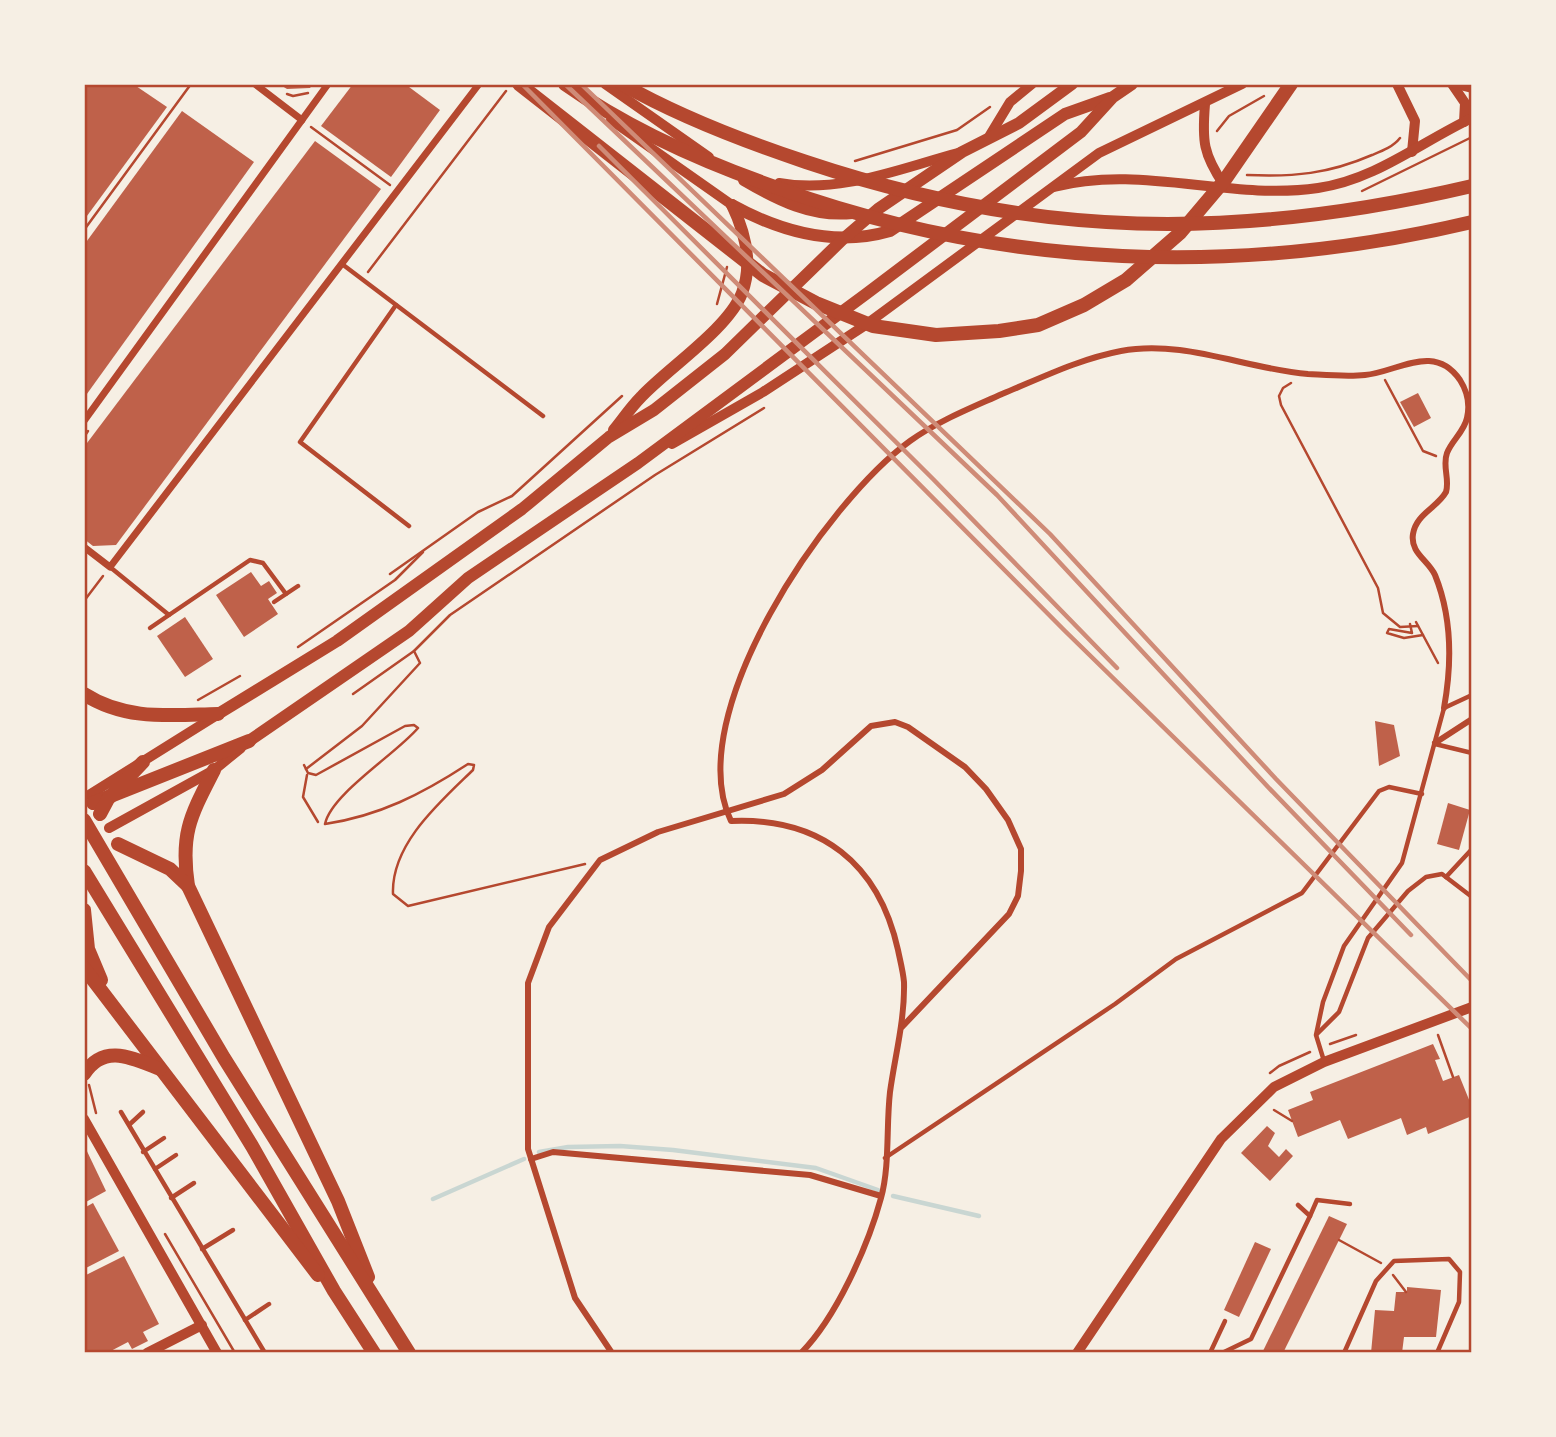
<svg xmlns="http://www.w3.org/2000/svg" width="1556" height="1437" viewBox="0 0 1556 1437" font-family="'Noto Sans',sans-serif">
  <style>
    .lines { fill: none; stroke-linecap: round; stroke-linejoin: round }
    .stream { stroke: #c9d6d2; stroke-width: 4.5 }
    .building { fill: #bf614a }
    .path { stroke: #b5482f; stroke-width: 2.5 }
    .service { stroke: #b5482f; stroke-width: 4.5 }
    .pedestrian { stroke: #b5482f; stroke-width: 6 }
    .minor { stroke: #b5482f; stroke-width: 7 }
    .tertiary { stroke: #b5482f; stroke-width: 10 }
    .secondary { stroke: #b5482f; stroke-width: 10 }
    .primary { stroke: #b5482f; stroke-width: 12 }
    .motorway { stroke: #b5482f; stroke-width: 14 }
    .rail { stroke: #cf8b77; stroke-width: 4.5 }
    .neatline { fill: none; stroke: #b5482f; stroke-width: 2.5 }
  </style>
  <rect width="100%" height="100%" fill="#f6efe4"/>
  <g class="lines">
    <g class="stream">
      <polyline points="539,1152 568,1147 620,1146 673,1150 816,1168 878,1190"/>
      <polyline points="893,1196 979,1216"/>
      <polyline points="433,1199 524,1159"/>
    </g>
  </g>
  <g class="building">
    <polygon points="84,84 133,84 167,107 84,220"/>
    <polygon points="279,84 313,84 310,88 287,89"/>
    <polygon points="353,84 405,84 440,110 391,177 321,126"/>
    <polygon points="182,111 254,162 84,398 84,245"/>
    <polygon points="315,141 381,189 116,545 93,546 84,539 84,447"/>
    <polygon points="1418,393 1431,418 1414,427 1400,402"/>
    <polygon points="251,572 261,586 269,581 277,593 268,599 278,614 244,637 216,595"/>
    <polygon points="185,617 213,659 185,677 157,636"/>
    <polygon points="1375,721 1394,725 1400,756 1379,766"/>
    <polygon points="1448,803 1470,810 1459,850 1437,844"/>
    <polygon points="1433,1044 1440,1059 1435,1060 1443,1081 1459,1075 1472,1107 1472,1116 1428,1134 1426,1127 1407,1135 1401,1118 1348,1139 1340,1120 1298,1137 1288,1110 1313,1100 1310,1092"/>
    <polygon points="1267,1126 1275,1133 1268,1146 1279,1157 1286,1149 1293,1156 1270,1181 1241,1153"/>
    <polygon points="84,1145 106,1191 84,1203"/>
    <polygon points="93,1203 119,1251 84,1269 84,1208"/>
    <polygon points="1329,1216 1347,1224 1283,1353 1262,1353"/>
    <polygon points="1255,1242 1271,1249 1239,1317 1224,1310"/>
    <polygon points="124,1256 159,1324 143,1332 148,1341 132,1349 128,1342 107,1353 84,1353 84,1276"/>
    <polygon points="1407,1287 1441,1290 1436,1337 1404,1337 1402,1353 1371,1353 1375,1310 1394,1311 1396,1292 1407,1292"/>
  </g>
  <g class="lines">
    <g class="path">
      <polyline points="287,94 293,96 308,93"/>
      <polyline points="311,127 390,185"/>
      <polyline points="1217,131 1229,116 1264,96"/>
      <polyline points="855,161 957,130 990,107"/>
      <path d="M 1247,175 C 1294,177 1328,174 1372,155 C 1382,151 1393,147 1400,138"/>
      <polyline points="1362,191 1472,137"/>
      <polyline points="84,230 191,84"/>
      <polyline points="368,272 506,91"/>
      <polyline points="717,304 727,267"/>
      <polyline points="1385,380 1423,451 1436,456"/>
      <polyline points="1291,383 1283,388 1279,396 1281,405 1378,588 1383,613 1400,627 1418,626"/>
      <polyline points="84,437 88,431"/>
      <polyline points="390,574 478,512 512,496 622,396"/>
      <polyline points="84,601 103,576"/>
      <polyline points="1416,622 1438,663"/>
      <polyline points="1410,624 1412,633 1389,629 1387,633 1404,638 1423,635"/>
      <polyline points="298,647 395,580 423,552"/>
      <polyline points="353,694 414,651"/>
      <polyline points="198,700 240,676"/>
      <path d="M 304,765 L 308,773 L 316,775 L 405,726 L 414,725 L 418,728 C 396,754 331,794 325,824 C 379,816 422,794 468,764 L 474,765 L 473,770 C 440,802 391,844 393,894 L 408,906 L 585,864"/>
      <polyline points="306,769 362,726 420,663 414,651 450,615 655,475 764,408"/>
      <polyline points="307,775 303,797 318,822"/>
      <polyline points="1438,1035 1453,1077"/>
      <polyline points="1330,1044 1356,1035"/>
      <polyline points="1270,1073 1279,1066 1310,1052"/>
      <polyline points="89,1085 96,1113"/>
      <polyline points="1274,1110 1292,1121"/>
      <polyline points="165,1234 235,1353"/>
      <polyline points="1339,1240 1381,1263"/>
      <polyline points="1393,1275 1406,1292"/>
    </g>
    <g class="service">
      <polyline points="342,264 543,416"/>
      <polyline points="396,305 300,442 409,526"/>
      <polyline points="110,567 169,615 250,560 263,563 286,594 298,586"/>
      <polyline points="274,602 286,594"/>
      <polyline points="150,628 169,615"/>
      <polyline points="1435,744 1472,753"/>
      <polyline points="1446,877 1472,849"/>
      <polyline points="1317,1034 1339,1012 1368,938 1408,891 1426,877 1442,874 1472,897"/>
      <polyline points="1324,1061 1316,1035 1323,1002 1344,946 1402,863 1444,708 1472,695"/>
      <polyline points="121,1112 265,1353"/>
      <polyline points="130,1124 143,1112"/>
      <polyline points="143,1152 164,1138"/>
      <polyline points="885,1158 1115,1004 1176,959 1302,893 1379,791 1389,787 1422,794"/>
      <polyline points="155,1169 176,1155"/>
      <polyline points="171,1198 194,1183"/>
      <polyline points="1310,1216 1317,1200 1350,1204"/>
      <polyline points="202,1249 233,1230"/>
      <polyline points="245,1320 269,1304"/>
      <polyline points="1210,1353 1225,1321"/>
      <polyline points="1222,1353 1251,1339 1310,1216 1298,1205"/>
      <polyline points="1344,1353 1376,1281 1394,1261 1449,1259 1460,1272 1459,1302 1437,1353"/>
    </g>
    <g class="pedestrian">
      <polyline points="1435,743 1472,719"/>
      <polyline points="531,1159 553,1152 810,1175 881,1196"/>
      <polyline points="612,1353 575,1298 528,1149 528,983 549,927 600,860 658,832 784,794 822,770 871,726 895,722 908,727 965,767 986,789 1008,820 1021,849 1021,871 1018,896 1009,914 902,1027"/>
      <path d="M 801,1353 C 836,1318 868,1246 881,1198 C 890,1165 886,1127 890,1092 C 895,1056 905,1019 904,982 C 903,971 900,960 898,950 C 879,864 821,817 731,821 C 680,715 826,502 910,441 C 938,421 971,408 1002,394 C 1041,378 1079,359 1121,351 C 1183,339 1246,369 1308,374 C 1326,375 1347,377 1365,375 C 1398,372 1434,342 1460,380 C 1467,391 1470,405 1467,418 C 1464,432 1452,440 1447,453 C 1442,466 1450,479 1446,492 C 1437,508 1416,514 1413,534 C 1410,553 1428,560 1435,575 C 1452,617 1452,664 1444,708"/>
    </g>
    <g class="minor">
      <polyline points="255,84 302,120"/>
      <polyline points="84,421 328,84"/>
      <polyline points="84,547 110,567 479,84"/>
    </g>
    <g class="tertiary">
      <polyline points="1397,84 1415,121 1412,152"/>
      <polyline points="1452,84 1465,103 1464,122"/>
      <polyline points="1456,84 1472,88"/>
      <path d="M 1205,104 C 1202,141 1203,154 1224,185"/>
      <path d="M 1054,187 C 1141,164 1230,201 1318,188 C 1375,180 1421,142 1472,118"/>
      <polyline points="84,1119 217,1353"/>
      <polyline points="147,1353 202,1325"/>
      <polyline points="1077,1353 1221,1139 1274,1087 1324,1062 1472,1007"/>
    </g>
    <g class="secondary">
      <polyline points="605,84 709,157"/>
      <polyline points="611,120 732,205"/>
      <polyline points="990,135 1010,102 1032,84"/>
      <path d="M 779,183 C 840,194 901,168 958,153"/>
      <polyline points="672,444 763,392 864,326 1099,153 1242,84"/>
      <polyline points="89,795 217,715"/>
      <polyline points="109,828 214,770 241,748"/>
    </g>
    <g class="primary">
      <path d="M 744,180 C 778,200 812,217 852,213"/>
      <path d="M 732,205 C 781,232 835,247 890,231 L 1065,114 L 1110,98"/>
      <path d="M 614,430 C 623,419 631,407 641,397 C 668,368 728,329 742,293 C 753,264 745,232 732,205"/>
      <polyline points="218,714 337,641 522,509 609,437 654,410 725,354 843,239 878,209 962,152 1019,123 1072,84"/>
      <polyline points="249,741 409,631 468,578 638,463 866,294 1081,132 1113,97 1132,84"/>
    </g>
    <g class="motorway">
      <polyline points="519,84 763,275 816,303 873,326 936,335 999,331 1038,325 1084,305 1126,280 1180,233 1224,181 1291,84"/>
      <path d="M 565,84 C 630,130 703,162 778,188 C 1003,269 1240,277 1472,222"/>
      <path d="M 622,84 C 680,117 743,141 806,162 C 1036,239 1237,241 1472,186"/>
      <path d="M 84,694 C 126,721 171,715 218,714"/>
      <path d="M 214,770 C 191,815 180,833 188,886 L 338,1201 L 368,1277"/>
      <polyline points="93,803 249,741"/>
      <polyline points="100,814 108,799 143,762"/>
      <polyline points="84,820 224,1058 409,1353"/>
      <polyline points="118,844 170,869 188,886"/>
      <polyline points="84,871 252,1146 334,1291 374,1353"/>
      <polyline points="84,910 88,949 101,980"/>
      <polyline points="84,968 318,1275"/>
      <path d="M 84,1074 C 104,1043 132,1058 160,1069"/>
    </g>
    <g class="rail">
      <polyline points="522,84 1065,631 1472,1029"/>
      <polyline points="565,84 997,495 1268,787 1411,935"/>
      <polyline points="581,84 1050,534 1276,779 1472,981"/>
      <polyline points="599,146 933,479 1117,668"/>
    </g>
  </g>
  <rect width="1556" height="1437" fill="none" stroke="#f6efe4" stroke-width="172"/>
  <rect x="86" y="86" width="1384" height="1265" class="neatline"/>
</svg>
